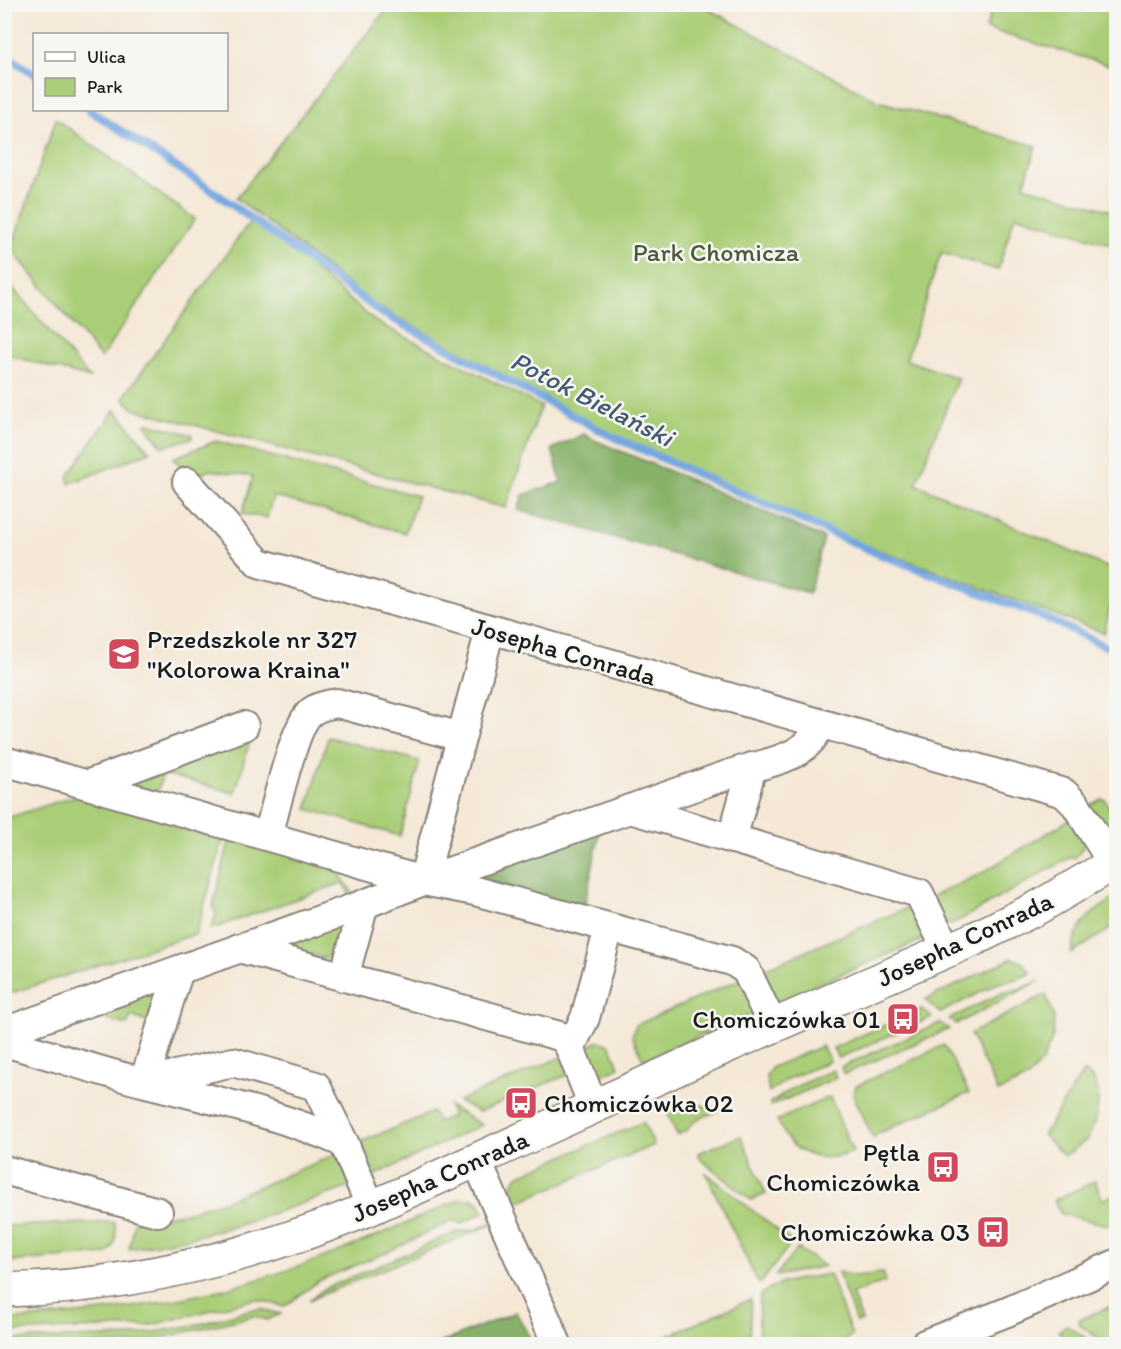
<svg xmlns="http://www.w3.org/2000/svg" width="1121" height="1349" viewBox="0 0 1121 1349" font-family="Itim,sans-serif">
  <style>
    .green { fill: #aace77; stroke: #63754a; stroke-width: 1.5 }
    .forest { fill: #87b168; stroke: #526642; stroke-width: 1.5 }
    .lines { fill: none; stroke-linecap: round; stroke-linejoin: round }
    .stream { stroke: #75a6e0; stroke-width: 8 }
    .minor-casing { stroke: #888279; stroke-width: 32 }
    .tertiary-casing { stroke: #888279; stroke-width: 36 }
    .minor { stroke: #fff; stroke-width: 28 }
    .tertiary { stroke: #fff; stroke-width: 33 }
    .labels { text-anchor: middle; stroke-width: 5; stroke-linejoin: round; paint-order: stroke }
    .park-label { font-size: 26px; fill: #4e5a3c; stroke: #f6f6f2 }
    .poi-label { font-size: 26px; fill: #1c1c1c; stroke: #f6f6f2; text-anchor: end }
    .street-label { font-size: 26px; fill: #1c1c1c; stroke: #f6f6f2 }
    .water-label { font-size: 27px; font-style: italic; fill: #445a74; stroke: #f6f6f2 }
  </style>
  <rect width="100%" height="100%" fill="#f6f6f2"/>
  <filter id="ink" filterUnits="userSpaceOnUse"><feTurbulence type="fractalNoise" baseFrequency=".0167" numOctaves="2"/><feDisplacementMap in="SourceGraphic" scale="12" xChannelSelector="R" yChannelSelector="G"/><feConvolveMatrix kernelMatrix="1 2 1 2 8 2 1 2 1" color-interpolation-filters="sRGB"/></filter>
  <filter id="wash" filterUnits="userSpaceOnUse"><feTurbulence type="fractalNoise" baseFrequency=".008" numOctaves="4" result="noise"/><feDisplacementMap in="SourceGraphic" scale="24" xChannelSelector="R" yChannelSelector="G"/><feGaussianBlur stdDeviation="1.35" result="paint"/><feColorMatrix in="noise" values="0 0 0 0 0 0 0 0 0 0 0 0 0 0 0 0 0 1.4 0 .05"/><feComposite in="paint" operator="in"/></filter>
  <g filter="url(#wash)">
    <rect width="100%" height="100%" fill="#f5e8d6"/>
    <g class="green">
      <polygon points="390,5 701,5 878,101 1036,146 1024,186 1116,212 1116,246 1015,215 998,270 941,253 906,360 958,378 916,484 1116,571 1116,586 1104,633 836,534 633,446 375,305 236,198"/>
      <polygon points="993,5 1116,5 1116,67 986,29"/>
      <polygon points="56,119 195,219 101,358 11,249"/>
      <polygon points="253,217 376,322 541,406 506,508 134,409 123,398"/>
      <polygon points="4,279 5,279 90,378 5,354"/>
      <polygon points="115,409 150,452 69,484 68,476"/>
      <polygon points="148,423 193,435 192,438 163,447 145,425"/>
      <polygon points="216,441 418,496 405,533 273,496 267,518 242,514 253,476 210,470 192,479 173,458"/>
      <polygon points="246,733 250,740 235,793 163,774 156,795 117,779"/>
      <polygon points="328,737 420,761 400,836 307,809"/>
      <polygon points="93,790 226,830 196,934 5,995 4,819"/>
      <polygon points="1101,799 1105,800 1116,819 1116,830 1106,830 1090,805"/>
      <polygon points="1070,819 1084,842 1082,849 1075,858 1071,857 951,925 939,921 929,898 982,873"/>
      <polygon points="232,830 323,856 331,870 336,869 357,899 353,899 342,883 211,929 216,915 213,906"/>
      <path d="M 1116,897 L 1116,925 L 1071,954 C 1077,921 1090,914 1116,897 Z"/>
      <polygon points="916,904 929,937 778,1001 767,996 757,972"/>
      <polygon points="337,925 342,933 338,961 287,949 287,945"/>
      <polygon points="1012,958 1022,962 1031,973 1018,979 998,983 940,1013 925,1000"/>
      <polygon points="743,978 758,1011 643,1060 632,1036 636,1025"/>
      <polygon points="1039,981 956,1024 949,1019 1002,993 1023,988"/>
      <polygon points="144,993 158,999 160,1004 154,1002 149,1017 156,1019 151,1032 145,1030 147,1022 131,1016 127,1025 85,1014"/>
      <polygon points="1046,994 1054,1017 1053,1037 1043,1060 1028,1078 998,1092 970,1034"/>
      <polygon points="922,1009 932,1017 838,1058 833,1048 892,1022 894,1027 919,1016 917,1012"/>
      <polygon points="940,1023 949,1029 844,1074 841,1067"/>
      <polygon points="599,1041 610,1045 619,1067 593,1080 580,1050"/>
      <polygon points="944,1045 969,1093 879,1133 873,1138 853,1095 856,1086"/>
      <polygon points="822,1046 830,1061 788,1079 769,1092 766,1076 772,1067"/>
      <polygon points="566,1055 572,1073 479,1112 458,1101"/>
      <polygon points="833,1070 836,1078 770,1106 770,1102 777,1099 793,1088"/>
      <path d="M 1083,1072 C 1107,1080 1098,1123 1087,1139 C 1081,1146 1071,1151 1064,1156 L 1043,1135 Z"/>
      <path d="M 830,1097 L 853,1152 C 831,1161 805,1160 789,1141 C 784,1135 781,1127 777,1120 Z"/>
      <polygon points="701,1105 720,1110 696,1120 686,1131 677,1135 667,1112 685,1106"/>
      <polygon points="449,1106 482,1125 369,1178 353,1145 433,1112 438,1122 453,1116"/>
      <path d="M 643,1122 L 654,1145 L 513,1204 C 509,1191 510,1185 519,1175 Z"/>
      <polygon points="741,1136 766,1194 751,1200 699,1158 698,1153"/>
      <polygon points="339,1153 350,1187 239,1225 185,1239 129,1249 135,1221 188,1212 224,1201"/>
      <polygon points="705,1172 792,1242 761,1283 758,1283"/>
      <polygon points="1095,1181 1103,1200 1116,1194 1116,1224 1112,1226 1061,1214 1054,1200"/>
      <path d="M 472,1199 L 479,1203 L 484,1212 L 461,1224 L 453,1220 L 383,1254 L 320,1280 L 287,1305 L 282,1306 L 255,1299 L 148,1326 L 5,1332 L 5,1320 C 102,1314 198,1301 291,1269 C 348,1250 403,1224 459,1200 Z"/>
      <path d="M 114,1222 C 118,1232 115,1248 107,1254 L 5,1262 L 5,1226 Z"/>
      <polygon points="492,1223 493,1224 309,1300 324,1289 457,1232 478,1229"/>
      <polygon points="798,1248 824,1266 776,1276 776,1275"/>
      <polygon points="838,1272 855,1276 883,1273 886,1281 852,1294 862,1321 856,1323"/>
      <path d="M 829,1274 L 852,1335 L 846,1340 L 848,1344 L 758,1344 L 760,1295 C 779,1279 805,1279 829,1274 Z"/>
      <polygon points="751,1299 749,1344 650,1344"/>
      <polygon points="1116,1304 1116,1344 1106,1344 1080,1325 1079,1320"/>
      <polygon points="261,1309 281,1314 267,1320 254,1316 135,1344 5,1344 5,1340 133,1336 204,1323 249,1310"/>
      <polygon points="1067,1325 1095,1344 1067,1344 1058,1331"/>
    </g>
    <g class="forest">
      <polygon points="584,434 594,440 686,478 824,538 809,593 518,510 523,495 561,482 552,449"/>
      <polygon points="601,826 584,909 478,883 475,873"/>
      <polygon points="516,1312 533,1344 437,1344"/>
    </g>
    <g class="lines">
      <g class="stream">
        <polyline points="4,54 34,74"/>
        <polyline points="89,110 213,191 382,313 609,435 879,554 1046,618 1116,651"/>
      </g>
    </g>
  </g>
  <g filter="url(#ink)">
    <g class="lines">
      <g class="minor-casing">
        <g id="minor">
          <polyline points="187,482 259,563 1064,793 1076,805 1113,864"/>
          <polyline points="490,630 423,881 475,891 732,961 746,970 773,1026"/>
          <polyline points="4,761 423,881"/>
          <polyline points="89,784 244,726"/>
          <polyline points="630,809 919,893 947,950"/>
          <path d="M 268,836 C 275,811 294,725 311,712 C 318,706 328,705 337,703 L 461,737"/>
          <polyline points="732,839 752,767"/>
          <polyline points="239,948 563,1037 570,1048 594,1108"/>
          <polyline points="179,970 144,1082 233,1062 316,1086 344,1143 371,1208"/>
          <polyline points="344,977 364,904"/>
          <path d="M 4,1032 L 362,905 L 423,881 L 736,772 C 765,763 810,758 819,725"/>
          <path d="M 4,1042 C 51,1055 98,1071 146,1083 C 213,1100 280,1114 344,1143"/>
          <polyline points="570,1048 585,1018 609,928"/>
          <polyline points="476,1159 557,1344"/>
          <polyline points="4,1170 158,1212"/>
          <polyline points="925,1344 1007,1312 1116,1264"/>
        </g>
      </g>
      <g class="tertiary-casing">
        <path id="tertiary" d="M 4,1290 C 131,1287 254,1256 371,1208 L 727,1046 L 976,938 L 1037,908 L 1116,862"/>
      </g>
      <use href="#minor" class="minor"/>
      <use href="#tertiary" class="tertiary"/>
    </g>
  </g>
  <defs>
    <g id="school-square" transform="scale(1.725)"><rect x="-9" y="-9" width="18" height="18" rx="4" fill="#d1495b" stroke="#f6f6f2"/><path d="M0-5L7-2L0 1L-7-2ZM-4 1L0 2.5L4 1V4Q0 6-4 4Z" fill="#fff"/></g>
    <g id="bus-square" transform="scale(1.725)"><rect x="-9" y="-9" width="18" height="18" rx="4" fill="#d1495b" stroke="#f6f6f2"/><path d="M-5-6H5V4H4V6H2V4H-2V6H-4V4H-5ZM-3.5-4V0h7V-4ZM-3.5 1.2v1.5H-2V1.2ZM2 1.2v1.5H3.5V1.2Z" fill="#fff"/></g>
  </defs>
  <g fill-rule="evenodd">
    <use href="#school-square" x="124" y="654"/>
    <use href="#bus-square" x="903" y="1019"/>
    <use href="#bus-square" x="521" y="1103"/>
    <use href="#bus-square" x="943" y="1167"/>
    <use href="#bus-square" x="993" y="1232"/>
  </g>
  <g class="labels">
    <g class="park-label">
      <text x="716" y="261">Park Chomicza</text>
    </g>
    <g class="poi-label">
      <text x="147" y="648" text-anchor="start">Przedszkole nr 327<tspan x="147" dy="30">"Kolorowa Kraina"</tspan></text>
      <text x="880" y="1028">Chomiczówka 01</text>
      <text x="544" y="1112" text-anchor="start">Chomiczówka 02</text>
      <text x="920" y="1161">Pętla<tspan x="920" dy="30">Chomiczówka</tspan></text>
      <text x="970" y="1241">Chomiczówka 03</text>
    </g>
    <g class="street-label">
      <text transform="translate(564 651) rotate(16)" y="9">Josepha Conrada</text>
      <text transform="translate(965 939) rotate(-25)" y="9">Josepha Conrada</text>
      <text transform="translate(440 1176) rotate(-24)" y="9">Josepha Conrada</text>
    </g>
    <g class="water-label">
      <text transform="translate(592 399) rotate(27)" y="9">Potok Bielański</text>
    </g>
  </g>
  <rect width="1121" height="1349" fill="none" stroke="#f6f6f2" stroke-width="24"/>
  <rect x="33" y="33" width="195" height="78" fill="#f6f6f2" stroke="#9f9f9c" stroke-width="1.5"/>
  <rect x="45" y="52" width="30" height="9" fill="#ffffff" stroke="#9f9f9c" stroke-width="1.5"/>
  <text x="87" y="63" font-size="18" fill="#1c1c1c">Ulica</text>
  <rect x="45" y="78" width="30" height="18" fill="#aace77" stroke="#9f9f9c" stroke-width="1.5"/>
  <text x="87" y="93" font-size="18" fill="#1c1c1c">Park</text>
</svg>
